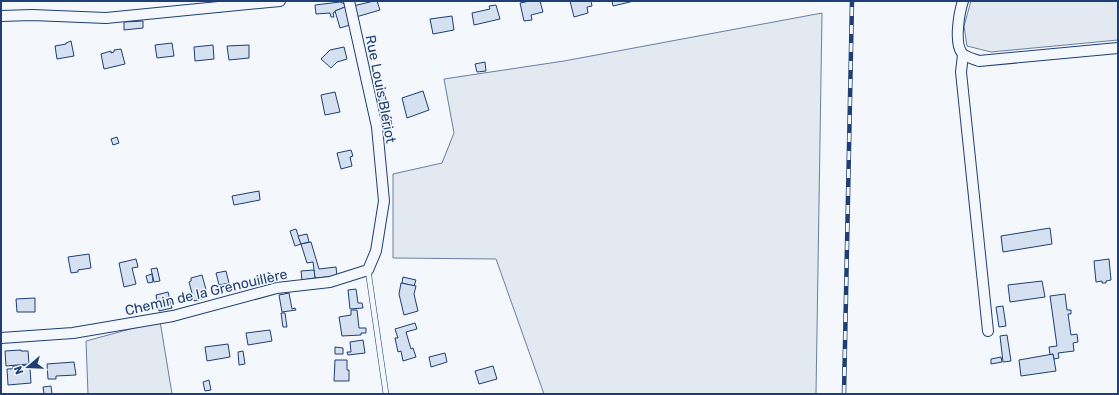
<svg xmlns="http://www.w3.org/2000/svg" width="1119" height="395" viewBox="0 0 1119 395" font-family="Rubik,sans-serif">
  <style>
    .green { fill: #e3e9f0; stroke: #687fa3 }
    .building { fill: #d5e0f0; stroke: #1d3f73 }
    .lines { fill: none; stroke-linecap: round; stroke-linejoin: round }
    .service-casing { stroke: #1d3f73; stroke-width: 6 }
    .minor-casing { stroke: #1d3f73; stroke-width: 12 }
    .service { stroke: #f4f7fb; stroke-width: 5 }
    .minor { stroke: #f4f7fb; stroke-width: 10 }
    .rail-casing { stroke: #1d3f73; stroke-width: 4.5 }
    .rail { stroke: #f4f7fb; stroke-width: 3; stroke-dasharray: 9; stroke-linecap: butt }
    .labels { text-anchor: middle; stroke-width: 3; stroke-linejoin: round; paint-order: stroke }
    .street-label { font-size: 14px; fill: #1d3f73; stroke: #f4f7fb }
  </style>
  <rect width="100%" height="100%" fill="#f4f7fb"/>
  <g class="green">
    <polygon points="971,1 1118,1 1118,40 991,52 967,46 964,26"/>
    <polygon points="822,13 816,394 544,394 496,259 393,258 393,174 442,163 454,133 444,79 564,61"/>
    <polygon points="160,321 172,394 88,394 86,341"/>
  </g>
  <g class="building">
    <polygon points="374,1 377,1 380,10 356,17 353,6"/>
    <polygon points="530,1 540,1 543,12 531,15 532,20 524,21 520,3"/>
    <polygon points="570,1 591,1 592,6 587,7 588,13 574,17"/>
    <polygon points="612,1 634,1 613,6"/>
    <polygon points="340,2 345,4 345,7 335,11 335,12 333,13 334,17 331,17 330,13 316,14 315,5"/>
    <polygon points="496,5 500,19 474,25 472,13 490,9 489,6"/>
    <polygon points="345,7 350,25 340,28 335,11"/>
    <polygon points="452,16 454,30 433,34 430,19"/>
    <polygon points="143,21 143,28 124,30 124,22"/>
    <polygon points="71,41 74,56 57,59 55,46 66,44 66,43"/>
    <polygon points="172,43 174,56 157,58 155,45"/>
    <polygon points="213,45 214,59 195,61 194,47"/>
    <polygon points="249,45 249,58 229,60 227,46"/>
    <polygon points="344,47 347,59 337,62 331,68 321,59 330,50"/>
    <polygon points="121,49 125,64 104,69 101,54 111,51 111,53 114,52 114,50"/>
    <polygon points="485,62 486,71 477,72 475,64"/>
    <polygon points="383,86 387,104 380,105 376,88"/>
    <polygon points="423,91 429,110 407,118 402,98"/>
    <polygon points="335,92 340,112 325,115 321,95"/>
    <polygon points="391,120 392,129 384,130 383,122"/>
    <polygon points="117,137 119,143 113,145 111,139"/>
    <polygon points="351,150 353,156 350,157 352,166 341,169 337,153"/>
    <polygon points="259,191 260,200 234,205 232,196"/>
    <polygon points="1050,228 1052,244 1003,252 1001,236"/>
    <polygon points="296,229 301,244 295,246 290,231"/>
    <polygon points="307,234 309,242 301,244 298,236"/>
    <polygon points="311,242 319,269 336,267 337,276 315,278 313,262 307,263 301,244"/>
    <polygon points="89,254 91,268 78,270 78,272 71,273 68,257"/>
    <polygon points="136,259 138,267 132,268 136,284 124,287 119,263"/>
    <polygon points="1109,259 1111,280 1106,281 1106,283 1102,283 1102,281 1096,282 1094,261"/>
    <polygon points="157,268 160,281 154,282 151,269"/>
    <polygon points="314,270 315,278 302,280 301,271"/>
    <polygon points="226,271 229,283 219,285 216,273"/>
    <polygon points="152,274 153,282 148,283 146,276"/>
    <polygon points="202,275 208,297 194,301 189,282 191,281 191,278"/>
    <polygon points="403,277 416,280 414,286 402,283"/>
    <polygon points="1042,281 1045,297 1010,302 1008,285"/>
    <polygon points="401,283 416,286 414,294 418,311 404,315 399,294"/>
    <polygon points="356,289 358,303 362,303 363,308 350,309 348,290"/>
    <polygon points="168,292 172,308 159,311 156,295"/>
    <polygon points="289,293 292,309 295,308 296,310 282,312 279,295"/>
    <polygon points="1065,294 1067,310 1071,310 1071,314 1068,314 1071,335 1077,334 1078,342 1073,343 1074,351 1058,353 1059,358 1054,359 1053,354 1050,355 1049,347 1057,346 1050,296"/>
    <polygon points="35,298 35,312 17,312 16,299"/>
    <polygon points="1003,306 1006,326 999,327 996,307"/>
    <polygon points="351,310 357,310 359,328 366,328 366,333 361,333 361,335 342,336 339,317 351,315"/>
    <polygon points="281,313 285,313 287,327 283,327"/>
    <polygon points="415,323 417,329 406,332 411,349 413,348 416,357 403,361 401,351 398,352 395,338 398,338 395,329"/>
    <polygon points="270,330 272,341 248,345 246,333"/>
    <polygon points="1007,335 1011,361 1003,362 1000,336"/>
    <polygon points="363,340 365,353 348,355 347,352 351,352 350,342"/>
    <polygon points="228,344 230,357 207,361 205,347"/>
    <polygon points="335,347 343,348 343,354 335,354"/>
    <polygon points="21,350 21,351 28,351 29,364 6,366 5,351"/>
    <polygon points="243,351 245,364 239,365 238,352"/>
    <polygon points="445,353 447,362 431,367 429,357"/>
    <polygon points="1053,354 1056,371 1021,376 1019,360"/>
    <polygon points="1001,357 1002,362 991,364 991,359"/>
    <polygon points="335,360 347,360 347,370 349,370 349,381 334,381"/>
    <polygon points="74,362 76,375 56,376 56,379 48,379 47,364"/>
    <polygon points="30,365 30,368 13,369 13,366"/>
    <polygon points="493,366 497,379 479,384 475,371"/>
    <polygon points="30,368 31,383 8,385 7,369"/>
    <polygon points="209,380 211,390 205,391 203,382"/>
    <polygon points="51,386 52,394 44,394 43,387"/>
  </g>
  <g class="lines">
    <g class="service-casing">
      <polyline id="service" points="368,270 386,394"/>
    </g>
    <g class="minor-casing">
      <g id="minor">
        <path d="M 963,1 C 959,13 954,43 962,53 C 965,57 974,59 979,61 L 1118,48"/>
        <polyline points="1,16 32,15 106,18 280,1"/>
        <polyline points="963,55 961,72 988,331"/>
        <polyline points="1,338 73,333 173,316 277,288 330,282 368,270 376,251 384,201 377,127 349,1"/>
      </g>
    </g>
    <use href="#service" class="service"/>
    <use href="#minor" class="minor"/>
    <g class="rail-casing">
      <polyline id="rail" points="844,394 852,1"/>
    </g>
    <use href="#rail" class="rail"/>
  </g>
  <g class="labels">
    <g class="street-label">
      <text transform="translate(381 89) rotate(79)" y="5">Rue Louis Blériot</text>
      <text transform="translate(206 292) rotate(-13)" y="5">Chemin de la Grenouillère</text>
    </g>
  </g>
  <rect width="1119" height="395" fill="none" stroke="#1d3f73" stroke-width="4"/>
  <g transform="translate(28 367) rotate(251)" stroke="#f4f7fb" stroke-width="3" paint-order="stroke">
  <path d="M0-3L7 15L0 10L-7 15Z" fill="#1d3f73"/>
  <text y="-6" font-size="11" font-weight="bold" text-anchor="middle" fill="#1d3f73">N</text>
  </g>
</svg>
